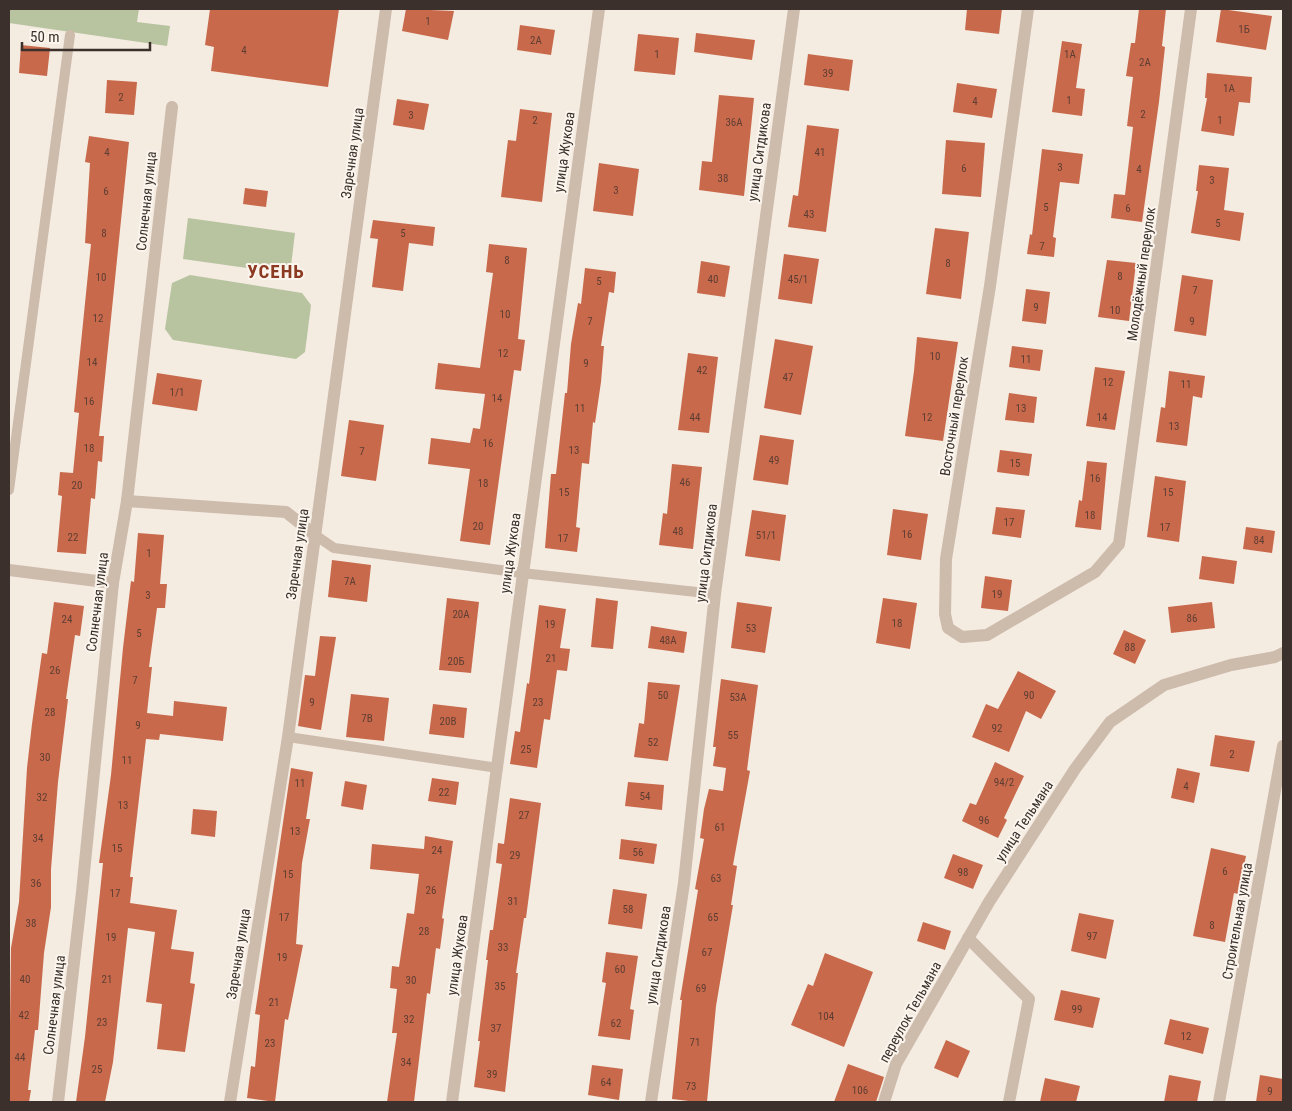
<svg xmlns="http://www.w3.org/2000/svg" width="1292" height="1111" viewBox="0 0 1292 1111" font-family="'Roboto Condensed',sans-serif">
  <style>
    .green { fill: #b8c4a0 }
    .building { fill: #c8694b }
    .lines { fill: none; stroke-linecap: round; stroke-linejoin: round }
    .service { stroke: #cdbbac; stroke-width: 10 }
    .minor { stroke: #cdbbac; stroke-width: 12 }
    .labels { text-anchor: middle; stroke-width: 4; stroke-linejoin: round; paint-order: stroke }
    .number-label { font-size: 11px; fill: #5e3e33 }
    .street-label { font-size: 14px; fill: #3b302b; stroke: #fbf5ee }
    .district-label { font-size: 19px; font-weight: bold; letter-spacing: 1px; fill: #8c3b22; stroke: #fbf5ee }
  </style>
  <rect width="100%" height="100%" fill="#f4ebe1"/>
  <g class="green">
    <polygon points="9,9 139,9 137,22 170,26 167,46 9,23"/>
    <polygon points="188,218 295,233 290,274 183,259"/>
    <polygon points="190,275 302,293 311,305 305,352 296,359 173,340 165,329 172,283"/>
  </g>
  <g class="building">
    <polygon points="210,9 339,9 328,87 211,71 214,47 205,45"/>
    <polygon points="406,9 454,11 448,40 402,31"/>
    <polygon points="967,9 1002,9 999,34 965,30"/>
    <polygon points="1139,9 1166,9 1162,46 1165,47 1159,102 1142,222 1111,218 1114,194 1125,195 1133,127 1127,126 1133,77 1126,76 1131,43 1135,43"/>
    <polygon points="1221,9 1272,16 1266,50 1216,42"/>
    <polygon points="520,25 555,30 551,55 517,50"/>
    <polygon points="696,33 755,40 752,60 694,52"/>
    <polygon points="638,34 679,38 675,75 634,71"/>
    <polygon points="1062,41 1082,44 1076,88 1085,89 1082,116 1052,112"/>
    <polygon points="21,45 50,48 47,76 19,73"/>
    <polygon points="808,54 853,60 849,91 804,85"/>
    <polygon points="1207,73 1252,77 1250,103 1239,102 1234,136 1201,131 1207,98 1205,98"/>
    <polygon points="107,80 137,82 134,115 105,113"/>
    <polygon points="957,83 997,89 992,118 953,112"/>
    <polygon points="719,95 754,98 744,196 699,190 702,161 712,162"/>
    <polygon points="397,99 429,104 424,130 393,125"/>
    <polygon points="520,109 552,113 542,202 501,197 508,140 516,141"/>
    <polygon points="807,125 839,129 826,232 788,227 793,195 798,196"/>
    <polygon points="89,136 129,142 99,436 104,436 102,462 98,461 95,499 91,498 86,554 57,552 62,496 58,495 60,472 73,473 79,413 74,412 91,244 85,243 90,163 85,162"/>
    <polygon points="946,140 985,143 981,197 942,194"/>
    <polygon points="1042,149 1083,154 1079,184 1060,182 1053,237 1056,238 1054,257 1027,254 1030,234 1032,235"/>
    <polygon points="599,163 639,169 633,216 593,211"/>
    <polygon points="1199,165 1229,168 1224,210 1244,213 1240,241 1191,233 1198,191 1196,191"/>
    <polygon points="245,188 268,191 266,207 243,204"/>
    <polygon points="373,220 435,227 433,246 409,243 403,291 372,287 378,239 370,238"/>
    <polygon points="935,228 969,232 961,299 926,294"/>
    <polygon points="489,244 527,248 518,339 525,340 521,371 514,370 490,545 460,541 470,469 428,464 431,438 470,443 473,428 480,429 485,394 435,389 438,363 480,368 493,273 486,272"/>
    <polygon points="784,254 819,259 812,304 778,299"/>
    <polygon points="1107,260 1136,263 1129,321 1098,317"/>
    <polygon points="701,261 730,266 725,297 697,293"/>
    <polygon points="585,268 616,272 614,293 609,292 601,346 604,346 601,382 595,423 593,422 589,464 582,463 576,527 580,528 577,552 545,548 551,474 556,474 565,393 567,393 571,344 578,303 581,304"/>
    <polygon points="1182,275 1213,280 1206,336 1174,331"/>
    <polygon points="1026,289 1050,292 1046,324 1022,321"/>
    <polygon points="917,337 958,342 943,441 905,436 914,371"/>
    <polygon points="775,339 813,346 801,415 764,408"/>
    <polygon points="1012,346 1043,350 1040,371 1009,367"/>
    <polygon points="688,353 718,357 709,433 678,430"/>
    <polygon points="1095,367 1125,371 1115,430 1086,426"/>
    <polygon points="1169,371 1205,376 1202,398 1193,396 1187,446 1156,442 1161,407 1165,408"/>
    <polygon points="157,373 202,380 197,411 152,404"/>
    <polygon points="1009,393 1037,397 1034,423 1005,420"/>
    <polygon points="349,420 384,425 376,481 341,476"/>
    <polygon points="760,435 794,440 788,485 753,480"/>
    <polygon points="1000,450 1032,454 1029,476 997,472"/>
    <polygon points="1087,461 1107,463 1101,530 1075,527 1079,500 1082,501"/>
    <polygon points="672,464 702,467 693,549 659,545 663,513 667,514"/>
    <polygon points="1155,476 1186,481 1179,542 1147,537"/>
    <polygon points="996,507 1025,510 1021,538 992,534"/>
    <polygon points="893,509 928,514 921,560 887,555"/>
    <polygon points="752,510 786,515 780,561 745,556"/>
    <polygon points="1246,527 1275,531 1272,553 1243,549"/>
    <polygon points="138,533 164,535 160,584 167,584 165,608 157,608 149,667 152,667 147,713 173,716 174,701 227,707 223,741 160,734 159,740 146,739 140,790 130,877 133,877 130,903 177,910 171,949 194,952 190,983 195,984 185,1052 157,1049 162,1004 146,1002 155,932 128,928 113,1062 105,1102 76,1102 85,1037 103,863 99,863 111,775 123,648 131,581 134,582"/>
    <polygon points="1202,556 1237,561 1234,584 1199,579"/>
    <polygon points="332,560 371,565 367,602 328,597"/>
    <polygon points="985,576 1012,580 1008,611 981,608"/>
    <polygon points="447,598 479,602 471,673 439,670"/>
    <polygon points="596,598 618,601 613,649 591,647"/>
    <polygon points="883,598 917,603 910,649 876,643"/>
    <polygon points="54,602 84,606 80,636 75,635 66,699 68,699 58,782 51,869 51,907 44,953 38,1030 35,1030 28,1090 31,1090 29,1102 9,1102 11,948 19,902 27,768 32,724 42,653 47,654"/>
    <polygon points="737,602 772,607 765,653 731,648"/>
    <polygon points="1212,602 1215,628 1171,633 1168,607"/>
    <polygon points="539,605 566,609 560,648 570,649 567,671 557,670 550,720 544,719 537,768 510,764 515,731 520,732 527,683 529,684"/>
    <polygon points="651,626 687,632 684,653 648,648"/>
    <polygon points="1124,630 1146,640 1135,664 1113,654"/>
    <polygon points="320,636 336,637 321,730 298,726 305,675 315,676"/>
    <polygon points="1018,671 1056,691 1041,719 1026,711 1009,752 972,737 986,704 998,709"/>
    <polygon points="721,679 758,685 747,770 750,771 733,865 737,866 731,905 733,905 716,1006 707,1102 697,1102 672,1099 682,1000 680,1000 698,890 695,889 704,839 700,838 704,809 709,789 723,791 726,768 713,766 716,747 713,747"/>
    <polygon points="648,682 680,685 668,761 634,757 639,723 644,724"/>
    <polygon points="351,694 389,698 384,741 346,737"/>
    <polygon points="433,704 467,708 464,738 429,734"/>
    <polygon points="1215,735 1255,741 1249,772 1210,766"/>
    <polygon points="995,762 1024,776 1004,818 1007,820 998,838 962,821 970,803 976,805"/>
    <polygon points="291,768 313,772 306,819 310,819 302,863 296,944 303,945 288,1020 285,1019 275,1102 247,1098 251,1066 255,1067 260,1015 255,1014"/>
    <polygon points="1177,768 1200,773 1194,803 1171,798"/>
    <polygon points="432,778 459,782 456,805 428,801"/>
    <polygon points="345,781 367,785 363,810 341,806"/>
    <polygon points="628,782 664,785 662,810 625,806"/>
    <polygon points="510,798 541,803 526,918 524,918 516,973 518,973 505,1092 474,1087 480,1041 478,1041 488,960 486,960 490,930 493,930 502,864 496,863 498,843 504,844"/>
    <polygon points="193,809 217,811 215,837 191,834"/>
    <polygon points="425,836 453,841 442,918 444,919 440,949 436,948 430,994 427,993 414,1102 387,1102 397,1033 392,1033 397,989 390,988 392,966 399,967 407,913 414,914 419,874 370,869 372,844 424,849"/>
    <polygon points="621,839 657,844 654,864 619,859"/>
    <polygon points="1211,848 1246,856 1238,894 1234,893 1225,942 1193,936"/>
    <polygon points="953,854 983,865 973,889 944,878"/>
    <polygon points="613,889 647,894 642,929 608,924"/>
    <polygon points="1079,913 1114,920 1106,959 1071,951"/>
    <polygon points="923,922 951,931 945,950 917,941"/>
    <polygon points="606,952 638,956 630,1009 634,1010 630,1040 598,1036 606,983 602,982"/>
    <polygon points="825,953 873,972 844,1047 791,1025 808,984 813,986"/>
    <polygon points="1061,990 1100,998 1093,1028 1054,1020"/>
    <polygon points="1170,1019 1209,1028 1203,1054 1164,1044"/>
    <polygon points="946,1040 970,1051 958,1078 934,1068"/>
    <polygon points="848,1064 884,1077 876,1102 834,1102"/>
    <polygon points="592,1065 623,1069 619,1100 588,1095"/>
    <polygon points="1169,1075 1201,1081 1197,1102 1164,1102"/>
    <polygon points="1260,1075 1283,1079 1283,1102 1256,1102"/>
    <polygon points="1045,1078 1080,1086 1076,1102 1040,1102"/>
  </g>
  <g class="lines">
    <g class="service">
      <polyline points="9,490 70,35"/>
      <polyline points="315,535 334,548 522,573 715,594"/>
      <polyline points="288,737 498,768"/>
    </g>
    <g class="minor">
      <polyline points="1028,9 990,286 946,559 945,614 948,628 962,637 987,635 1095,572 1119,544 1191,9"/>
      <polyline points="127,501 286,512 315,535"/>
      <polyline points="9,570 113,583"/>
      <polyline points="968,938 1029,999 1009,1102"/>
      <polyline points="58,1102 82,892 113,583 127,501 172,107"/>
      <polyline points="230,1102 288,737 386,9"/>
      <polyline points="452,1102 599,9"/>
      <polyline points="651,1102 684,883 715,594 794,9"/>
      <polyline points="884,1102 896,1064 989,902 1075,769 1110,722 1164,685 1231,665 1275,657 1283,653"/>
      <polyline points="1219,1102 1283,746"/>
    </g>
  </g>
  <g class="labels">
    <g class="number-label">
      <text x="428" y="25">1</text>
      <text x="1244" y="33">1Б</text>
      <text x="536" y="44">2А</text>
      <text x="244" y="54">4</text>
      <text x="657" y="58">1</text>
      <text x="1070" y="58">1А</text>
      <text x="1145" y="66">2А</text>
      <text x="828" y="77">39</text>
      <text x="1229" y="92">1А</text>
      <text x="121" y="101">2</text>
      <text x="1069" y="104">1</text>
      <text x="975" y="105">4</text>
      <text x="1143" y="118">2</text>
      <text x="411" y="119">3</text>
      <text x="535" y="124">2</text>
      <text x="1220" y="124">1</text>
      <text x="734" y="126">36А</text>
      <text x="107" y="156">4</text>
      <text x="820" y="156">41</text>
      <text x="1060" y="171">3</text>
      <text x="964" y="172">6</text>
      <text x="1139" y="173">4</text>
      <text x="723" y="182">38</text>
      <text x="1212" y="184">3</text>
      <text x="616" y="194">3</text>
      <text x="106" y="195">6</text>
      <text x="1046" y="211">5</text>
      <text x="1128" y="212">6</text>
      <text x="809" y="218">43</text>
      <text x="1218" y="227">5</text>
      <text x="104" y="237">8</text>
      <text x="403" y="237">5</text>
      <text x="1042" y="250">7</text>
      <text x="507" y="264">8</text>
      <text x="948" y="267">8</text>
      <text x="1120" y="280">8</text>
      <text x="101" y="281">10</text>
      <text x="713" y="283">40</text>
      <text x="798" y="283">45/1</text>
      <text x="599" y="285">5</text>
      <text x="1195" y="294">7</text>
      <text x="1036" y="311">9</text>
      <text x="1115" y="314">10</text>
      <text x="505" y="318">10</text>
      <text x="98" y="322">12</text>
      <text x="590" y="325">7</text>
      <text x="1192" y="325">9</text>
      <text x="503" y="357">12</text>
      <text x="935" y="360">10</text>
      <text x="1026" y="363">11</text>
      <text x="92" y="366">14</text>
      <text x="586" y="367">9</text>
      <text x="702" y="374">42</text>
      <text x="788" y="381">47</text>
      <text x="1108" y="386">12</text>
      <text x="1186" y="388">11</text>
      <text x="177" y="396">1/1</text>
      <text x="497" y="402">14</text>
      <text x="89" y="405">16</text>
      <text x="580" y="412">11</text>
      <text x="1021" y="412">13</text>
      <text x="695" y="421">44</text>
      <text x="927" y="421">12</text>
      <text x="1102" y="421">14</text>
      <text x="1174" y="430">13</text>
      <text x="488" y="447">16</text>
      <text x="89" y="452">18</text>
      <text x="574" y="454">13</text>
      <text x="362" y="455">7</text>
      <text x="774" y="464">49</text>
      <text x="1015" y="467">15</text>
      <text x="1095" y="482">16</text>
      <text x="685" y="486">46</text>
      <text x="483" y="487">18</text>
      <text x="77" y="489">20</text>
      <text x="564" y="496">15</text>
      <text x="1168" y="496">15</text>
      <text x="1090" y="519">18</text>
      <text x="1009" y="526">17</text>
      <text x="478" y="530">20</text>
      <text x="1165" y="531">17</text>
      <text x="678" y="535">48</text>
      <text x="907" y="538">16</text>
      <text x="766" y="539">51/1</text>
      <text x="73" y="541">22</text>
      <text x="563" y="542">17</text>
      <text x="1259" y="544">84</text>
      <text x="149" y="557">1</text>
      <text x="350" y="585">7А</text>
      <text x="997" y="598">19</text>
      <text x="148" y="599">3</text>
      <text x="461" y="618">20А</text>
      <text x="1192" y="622">86</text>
      <text x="67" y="623">24</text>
      <text x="897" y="627">18</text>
      <text x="550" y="628">19</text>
      <text x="751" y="632">53</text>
      <text x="139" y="637">5</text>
      <text x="668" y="644">48А</text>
      <text x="1130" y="651">88</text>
      <text x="551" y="662">21</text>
      <text x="456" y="665">20Б</text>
      <text x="55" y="674">26</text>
      <text x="135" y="684">7</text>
      <text x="663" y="699">50</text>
      <text x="1029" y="699">90</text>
      <text x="738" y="701">53А</text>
      <text x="312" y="706">9</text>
      <text x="538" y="706">23</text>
      <text x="50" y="716">28</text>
      <text x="367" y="722">7В</text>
      <text x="448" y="725">20В</text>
      <text x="138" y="729">9</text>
      <text x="997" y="732">92</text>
      <text x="733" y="739">55</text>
      <text x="653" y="746">52</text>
      <text x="526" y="753">25</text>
      <text x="1232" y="758">2</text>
      <text x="45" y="761">30</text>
      <text x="127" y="764">11</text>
      <text x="1004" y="786">94/2</text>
      <text x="300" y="787">11</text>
      <text x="1186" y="790">4</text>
      <text x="444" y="796">22</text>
      <text x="645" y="800">54</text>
      <text x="42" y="801">32</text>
      <text x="123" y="809">13</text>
      <text x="524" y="819">27</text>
      <text x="984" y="824">96</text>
      <text x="720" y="831">61</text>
      <text x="295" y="835">13</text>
      <text x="38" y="842">34</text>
      <text x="117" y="852">15</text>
      <text x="437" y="854">24</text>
      <text x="638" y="856">56</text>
      <text x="515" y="859">29</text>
      <text x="1225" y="875">6</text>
      <text x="963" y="876">98</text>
      <text x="288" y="878">15</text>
      <text x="716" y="882">63</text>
      <text x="36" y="887">36</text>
      <text x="431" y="894">26</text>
      <text x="115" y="897">17</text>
      <text x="513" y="905">31</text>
      <text x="628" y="913">58</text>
      <text x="284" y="921">17</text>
      <text x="713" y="921">65</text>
      <text x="31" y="927">38</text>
      <text x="1212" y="929">8</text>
      <text x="424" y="935">28</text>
      <text x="1092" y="940">97</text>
      <text x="111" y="941">19</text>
      <text x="503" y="951">33</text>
      <text x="707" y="956">67</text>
      <text x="282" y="961">19</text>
      <text x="620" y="973">60</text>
      <text x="25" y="983">40</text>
      <text x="107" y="983">21</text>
      <text x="411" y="984">30</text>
      <text x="500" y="990">35</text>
      <text x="701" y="992">69</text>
      <text x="274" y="1006">21</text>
      <text x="1077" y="1013">99</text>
      <text x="24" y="1019">42</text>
      <text x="826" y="1020">104</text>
      <text x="409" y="1023">32</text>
      <text x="102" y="1026">23</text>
      <text x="616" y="1027">62</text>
      <text x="496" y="1032">37</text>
      <text x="1186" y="1040">12</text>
      <text x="695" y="1046">71</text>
      <text x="270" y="1047">23</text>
      <text x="20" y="1061">44</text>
      <text x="406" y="1066">34</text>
      <text x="97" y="1073">25</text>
      <text x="492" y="1078">39</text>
      <text x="606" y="1086">64</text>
      <text x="691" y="1090">73</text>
      <text x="860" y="1094">106</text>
      <text x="1270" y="1095">9</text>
    </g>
    <g class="street-label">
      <text transform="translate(564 152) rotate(-82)" y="5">улица Жукова</text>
      <text transform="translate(759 152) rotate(-82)" y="5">улица Ситдикова</text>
      <text transform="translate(352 153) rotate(-82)" y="5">Заречная улица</text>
      <text transform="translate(146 201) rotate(-84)" y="5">Солнечная улица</text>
      <text transform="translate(1141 274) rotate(-82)" y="5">Молодёжный переулок</text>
      <text transform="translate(954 416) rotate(-81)" y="5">Восточный переулок</text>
      <text transform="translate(510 553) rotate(-82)" y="5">улица Жукова</text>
      <text transform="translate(706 553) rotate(-83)" y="5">улица Ситдикова</text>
      <text transform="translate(297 554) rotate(-82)" y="5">Заречная улица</text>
      <text transform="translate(97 602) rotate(-83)" y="5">Солнечная улица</text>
      <text transform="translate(1024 821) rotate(-57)" y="5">улица Тельмана</text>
      <text transform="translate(1237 921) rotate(-80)" y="5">Строительная улица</text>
      <text transform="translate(238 954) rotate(-81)" y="5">Заречная улица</text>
      <text transform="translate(457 955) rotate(-82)" y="5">улица Жукова</text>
      <text transform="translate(658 955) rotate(-81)" y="5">улица Ситдикова</text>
      <text transform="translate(54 1005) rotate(-83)" y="5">Солнечная улица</text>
      <text transform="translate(910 1012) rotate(-61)" y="5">переулок Тельмана</text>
    </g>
    <g class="district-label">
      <text x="276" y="278">УСЕНЬ</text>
    </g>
  </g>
  <rect width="1292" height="1111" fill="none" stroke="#3b302b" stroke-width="20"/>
  <path d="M22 42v8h128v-8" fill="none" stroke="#3b302b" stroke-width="2.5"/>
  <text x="30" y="42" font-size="15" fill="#3b302b" stroke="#fbf5ee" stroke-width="4" paint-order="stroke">50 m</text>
</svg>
